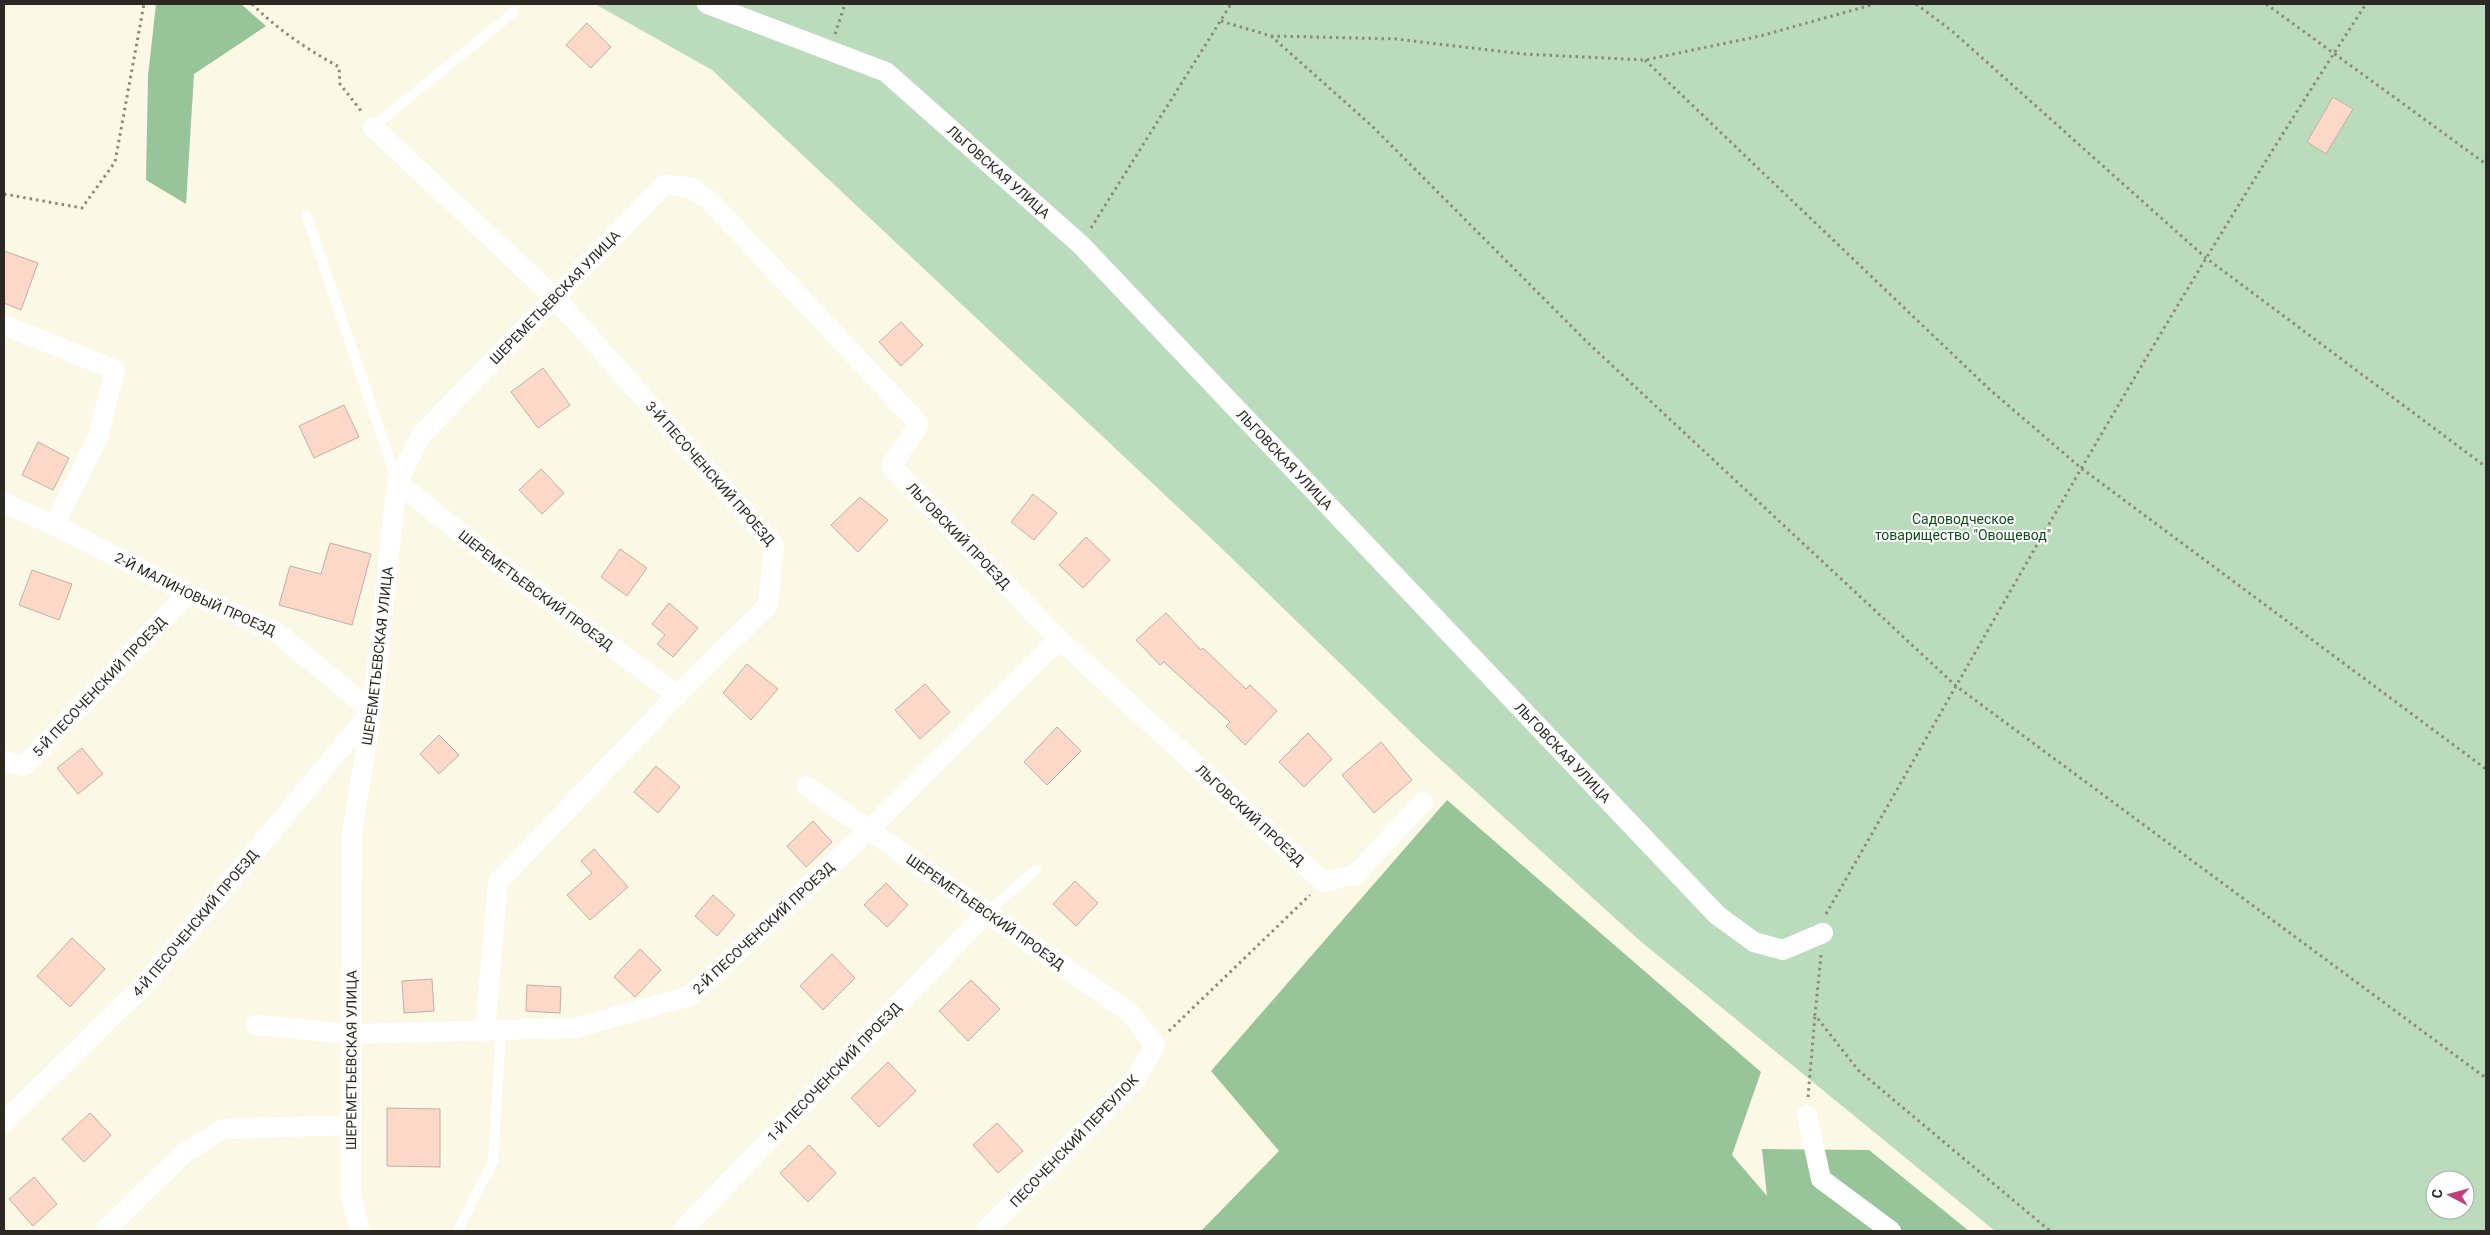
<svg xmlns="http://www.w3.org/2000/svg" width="2490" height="1235" viewBox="0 0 2490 1235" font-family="Roboto,sans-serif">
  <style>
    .green { fill: #bbdcbc; fill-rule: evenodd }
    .forest { fill: #98c499 }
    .building { fill: #fbd8c7; stroke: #c2afa7 }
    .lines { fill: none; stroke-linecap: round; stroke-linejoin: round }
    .path { stroke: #8c897d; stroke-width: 3; stroke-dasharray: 2.5 4; stroke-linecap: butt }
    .lane { stroke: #fff; stroke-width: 10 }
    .street { stroke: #fff; stroke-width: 20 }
    .labels { text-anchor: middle; stroke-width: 4; stroke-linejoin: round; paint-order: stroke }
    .street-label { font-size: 14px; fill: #2b2922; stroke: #fff }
    .park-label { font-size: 14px; fill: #0d4e18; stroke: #fff }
  </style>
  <rect width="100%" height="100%" fill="#fbf8e5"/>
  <path class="green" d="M 595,4 L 2486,4 L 2486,1231 L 1995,1231 L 1639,940 L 1421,742 L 1215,542 L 712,70 ZM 2435,1180 L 2465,1180 L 2465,1210 L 2435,1210 Z"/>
  <g class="forest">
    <polygon points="156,4 241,4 266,26 194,74 186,204 146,180 148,76"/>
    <polygon points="1447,800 1761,1072 1732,1155 1767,1196 1762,1149 1869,1150 1969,1231 1201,1231 1279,1151 1211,1071"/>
  </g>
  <g class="building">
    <polygon points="587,23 611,47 591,68 566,45"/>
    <polygon points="2333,97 2353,109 2326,154 2307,142"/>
    <polygon points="4,251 38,263 21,310 4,303"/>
    <polygon points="901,322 923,345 901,366 879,342"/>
    <polygon points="543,368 570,405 538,428 511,392"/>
    <polygon points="344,405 359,437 314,458 299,426"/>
    <polygon points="38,442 69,458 53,490 22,475"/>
    <polygon points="541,469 564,493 542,514 519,490"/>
    <polygon points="1033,494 1057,513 1034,540 1011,522"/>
    <polygon points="860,497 888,520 858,552 831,525"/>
    <polygon points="1086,537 1110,560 1083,588 1059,565"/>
    <polygon points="330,543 371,554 352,625 279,605 290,566 321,574"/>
    <polygon points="620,549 647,568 627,596 601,577"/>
    <polygon points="32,570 72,584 59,620 19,605"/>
    <polygon points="669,603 698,628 673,657 657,644 665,635 652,624"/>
    <polygon points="1166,613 1201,650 1203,648 1246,689 1250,685 1277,711 1245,745 1226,726 1230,722 1164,662 1160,665 1136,640"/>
    <polygon points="747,664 778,689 751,720 723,693"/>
    <polygon points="925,684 950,712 920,739 895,710"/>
    <polygon points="1057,727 1081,751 1047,785 1024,762"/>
    <polygon points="1308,733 1332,759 1304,787 1279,762"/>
    <polygon points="439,735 459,755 439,774 420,754"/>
    <polygon points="1381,742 1412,780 1374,813 1342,775"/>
    <polygon points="82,748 103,774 78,794 57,768"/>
    <polygon points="656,766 680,787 658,813 634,792"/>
    <polygon points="813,821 832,842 806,867 787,846"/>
    <polygon points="594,849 628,887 590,920 567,895 592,873 581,861"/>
    <polygon points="1075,881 1098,903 1076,926 1053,904"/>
    <polygon points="886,883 908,905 887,927 864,905"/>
    <polygon points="713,895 735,915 717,936 695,916"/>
    <polygon points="72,938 105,969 70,1007 37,976"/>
    <polygon points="640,949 661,970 635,997 614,977"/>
    <polygon points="832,954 855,978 823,1010 800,986"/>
    <polygon points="432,979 434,1011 404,1013 402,981"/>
    <polygon points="971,980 1000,1009 968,1041 939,1011"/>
    <polygon points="527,985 561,987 560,1013 526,1011"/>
    <polygon points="888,1062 916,1091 879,1127 851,1098"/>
    <polygon points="387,1108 440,1109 440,1167 387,1166"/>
    <polygon points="90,1113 111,1135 84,1162 62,1139"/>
    <polygon points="997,1123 1023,1151 998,1173 973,1145"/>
    <polygon points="809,1145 836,1173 808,1202 780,1173"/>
    <polygon points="34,1177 57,1204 33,1226 9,1199"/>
  </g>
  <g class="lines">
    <g class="path">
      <path d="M 252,4 C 278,30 307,49 339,67 L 340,84 L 362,112"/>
      <polyline points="1916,4 1952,31 2206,258 2486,467"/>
      <polyline points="2266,4 2486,164"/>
      <polyline points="1221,21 1271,36 1372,126 1587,342 1956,686 2486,1078"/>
      <polyline points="835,34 845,4"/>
      <polyline points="1271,36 1396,39 1523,54 1645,60 1760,36 1875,4"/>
      <polyline points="1645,60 1988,388 2081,468 2486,769"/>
      <polyline points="4,194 82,208 115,162 144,4"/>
      <polyline points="1091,228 1231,4"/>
      <path d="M 1826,914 C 2001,608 2173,299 2366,4"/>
      <polyline points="1821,955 1815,1015 1858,1070 2050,1231"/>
      <polyline points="1169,1031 1310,895"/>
      <polyline points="1808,1097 1815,1016"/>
    </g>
    <g class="lane">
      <polyline points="373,127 514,12"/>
      <polyline points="307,216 397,481"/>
      <polyline points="986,913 1036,870"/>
      <polyline points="457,1231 493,1162 501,1032"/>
    </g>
    <g class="street">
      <path id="s1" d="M 707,4 L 886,72 L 1081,245 L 1717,915 L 1754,942 L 1783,950 L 1823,933"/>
      <path id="s2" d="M 373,127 L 555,298 L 774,545 L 768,605 L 677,695 L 498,882 L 485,1032"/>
      <polyline points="4,325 115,370 98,437 54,525"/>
      <path id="s3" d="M 397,482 L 499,564 L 677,695"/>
      <path id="s4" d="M 4,503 L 54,525 L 188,593 L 276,632 L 372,711"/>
      <path id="s5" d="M 4,761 L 24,766 L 188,593"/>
      <path id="s6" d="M 806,786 L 1130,1013 L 1155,1045 L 1135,1080 L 985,1231"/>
      <path id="s7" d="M 256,1025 L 351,1034 L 575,1028 L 690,996 L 869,830 L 1059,639"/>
      <polyline points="1807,1115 1821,1179 1891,1231"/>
      <path id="s8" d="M 4,1122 L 142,987 L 372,711"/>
      <polyline points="105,1231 184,1153 223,1129 351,1125"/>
      <path id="s9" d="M 360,1231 L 351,1194 L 352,833 L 372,711 L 397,482 L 421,435 L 664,185 L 690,187 L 709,200 L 919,424 L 891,466 L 1059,639 L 1323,882 L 1355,875 L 1423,802"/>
      <path id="s10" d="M 682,1231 L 986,913"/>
    </g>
  </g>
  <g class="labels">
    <g class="street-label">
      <text dy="5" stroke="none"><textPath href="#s1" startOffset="342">ЛЬГОВСКАЯ УЛИЦА</textPath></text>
      <text dy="5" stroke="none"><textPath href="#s9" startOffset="998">ШЕРЕМЕТЬЕВСКАЯ УЛИЦА</textPath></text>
      <text dy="5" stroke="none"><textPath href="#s1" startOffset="748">ЛЬГОВСКАЯ УЛИЦА</textPath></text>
      <text dy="5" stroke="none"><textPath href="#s2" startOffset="484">3-Й ПЕСОЧЕНСКИЙ ПРОЕЗД</textPath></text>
      <text dy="5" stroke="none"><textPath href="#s9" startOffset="1658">ЛЬГОВСКИЙ ПРОЕЗД</textPath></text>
      <text dy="5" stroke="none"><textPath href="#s3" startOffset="176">ШЕРЕМЕТЬЕВСКИЙ ПРОЕЗД</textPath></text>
      <text dy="5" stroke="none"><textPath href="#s4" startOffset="212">2-Й МАЛИНОВЫЙ ПРОЕЗД</textPath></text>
      <text dy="5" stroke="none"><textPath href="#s9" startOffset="578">ШЕРЕМЕТЬЕВСКАЯ УЛИЦА</textPath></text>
      <text dy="5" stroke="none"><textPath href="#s5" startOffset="130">5-Й ПЕСОЧЕНСКИЙ ПРОЕЗД</textPath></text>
      <text dy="5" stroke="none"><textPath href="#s1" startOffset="1152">ЛЬГОВСКАЯ УЛИЦА</textPath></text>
      <text dy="5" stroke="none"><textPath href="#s9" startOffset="2062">ЛЬГОВСКИЙ ПРОЕЗД</textPath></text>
      <text dy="5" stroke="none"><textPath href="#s6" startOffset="219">ШЕРЕМЕТЬЕВСКИЙ ПРОЕЗД</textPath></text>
      <text dy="5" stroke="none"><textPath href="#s8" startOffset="276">4-Й ПЕСОЧЕНСКИЙ ПРОЕЗД</textPath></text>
      <text dy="5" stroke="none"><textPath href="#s7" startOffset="539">2-Й ПЕСОЧЕНСКИЙ ПРОЕЗД</textPath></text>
      <text dy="5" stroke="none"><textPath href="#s9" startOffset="172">ШЕРЕМЕТЬЕВСКАЯ УЛИЦА</textPath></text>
      <text dy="5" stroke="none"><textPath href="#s10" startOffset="220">1-Й ПЕСОЧЕНСКИЙ ПРОЕЗД</textPath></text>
      <text transform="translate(1074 1141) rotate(-46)" y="5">ПЕСОЧЕНСКИЙ ПЕРЕУЛОК</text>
    </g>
    <g class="park-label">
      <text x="1963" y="524">Садоводческое<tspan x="1963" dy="16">товарищество "Овощевод"</tspan></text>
    </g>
  </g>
  <rect width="2490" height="1235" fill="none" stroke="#2b2922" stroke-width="10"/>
  <g transform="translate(2450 1195) rotate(276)"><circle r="24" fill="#ffffff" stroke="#aaa9a7"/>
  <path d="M0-4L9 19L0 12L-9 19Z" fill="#c43c7b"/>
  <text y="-8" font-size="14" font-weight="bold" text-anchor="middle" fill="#2b2922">С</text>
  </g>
</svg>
